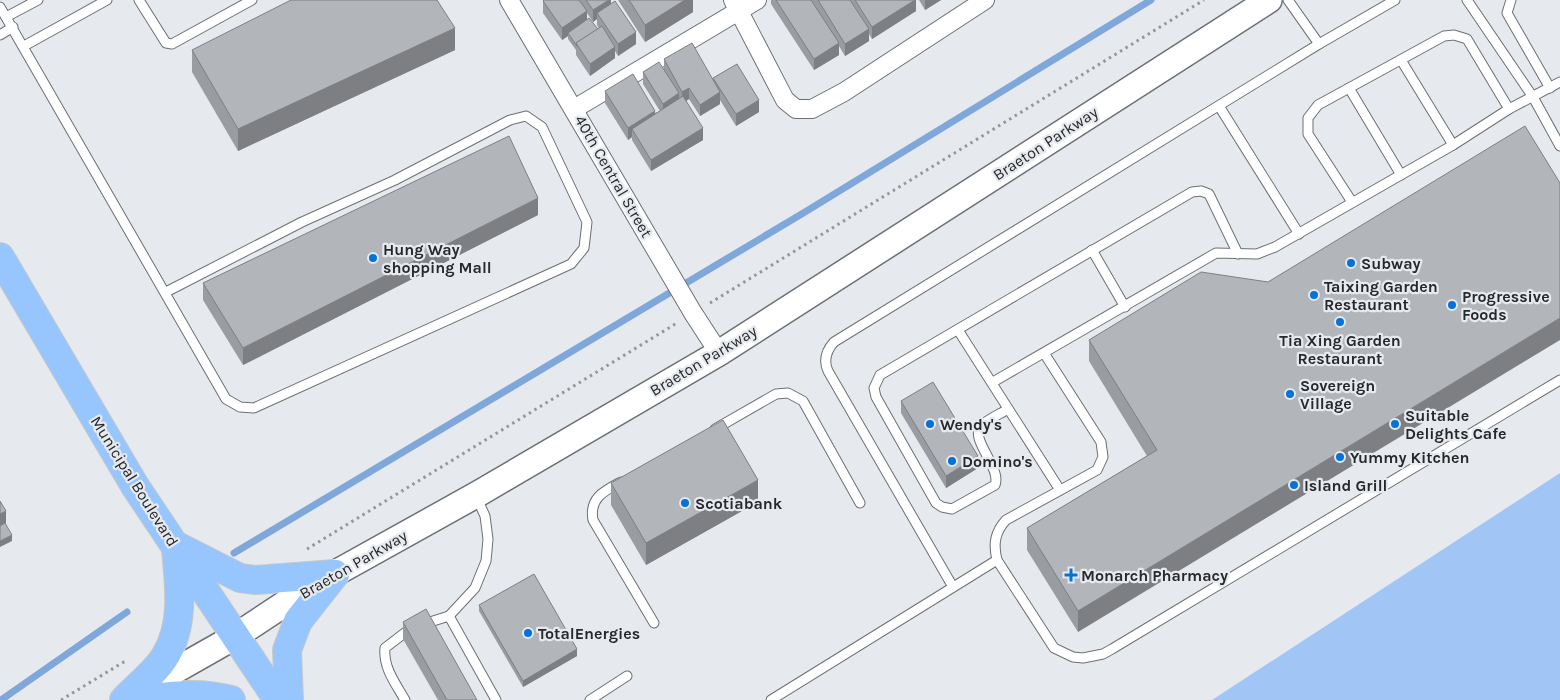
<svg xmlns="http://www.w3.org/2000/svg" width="1560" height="700" viewBox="0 0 1560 700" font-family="Karla,sans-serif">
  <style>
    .green { fill: #a1c6f6 }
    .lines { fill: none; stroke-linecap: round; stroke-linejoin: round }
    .stream { stroke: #7fa7d9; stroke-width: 7 }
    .lane-casing { stroke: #6c7074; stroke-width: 11 }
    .street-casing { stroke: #6c7074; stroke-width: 20 }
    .secondary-casing { stroke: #6c7074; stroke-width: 28 }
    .primary-casing { stroke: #c7c7c8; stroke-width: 30 }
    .path { stroke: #94979b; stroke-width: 3; stroke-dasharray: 2.5 4; stroke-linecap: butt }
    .lane { stroke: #fff; stroke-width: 9 }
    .street { stroke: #fff; stroke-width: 18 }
    .secondary { stroke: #fff; stroke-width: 25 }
    .primary { stroke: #97c6ff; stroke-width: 28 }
    .wall { fill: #999ca0; fill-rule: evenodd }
    .shaded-wall { fill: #7d7f82 }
    .building { fill: #b2b5ba; stroke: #7d7f82 }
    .poi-dot { fill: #0372d9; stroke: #e6eaef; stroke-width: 2 }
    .labels { text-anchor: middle; stroke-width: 4.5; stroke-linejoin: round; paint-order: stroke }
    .street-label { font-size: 16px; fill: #27282a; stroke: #e6eaef }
    .poi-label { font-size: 16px; font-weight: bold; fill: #27282a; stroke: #e6eaef; text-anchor: start }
  </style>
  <rect width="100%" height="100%" fill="#e6eaef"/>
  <polygon class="green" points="1560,473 1560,700 1212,700"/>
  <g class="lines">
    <g class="stream">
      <polyline points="234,553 805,212 1151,0"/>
      <polyline points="1,700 127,612"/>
    </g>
    <g class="lane-casing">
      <g id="lane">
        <polyline points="139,0 166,43 172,44 252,0"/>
        <polyline points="1467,0 1533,97 1560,146"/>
        <polyline points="1511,0 1507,13 1550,88"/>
        <polyline points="0,7 226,399 240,407 254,408 571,264 584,248 587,222 542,127 526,116 510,120 395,180 302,222 166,292"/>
        <polyline points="6,17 38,0"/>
        <polyline points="0,35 13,27"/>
        <polyline points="1319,44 1395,0"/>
        <polyline points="24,46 107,0"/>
        <polyline points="1401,60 1453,145"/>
        <polyline points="1349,88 1401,175"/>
        <polyline points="1219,106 1299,234"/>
        <polyline points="1352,202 1308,134 1308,118 1318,105 1444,36 1454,35 1467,39 1509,109"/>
        <polyline points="1092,250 1125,307"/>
        <polyline points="958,330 1060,490"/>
        <path d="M 1044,353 L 1101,442 L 1103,457 L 1097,470 L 1006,520 C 995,532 993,544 997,560 L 1054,648 L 1073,657 L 1083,658 L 1103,654 L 1112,649 L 1560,380"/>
        <polyline points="993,382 1216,253 1257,254 1275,247 1453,145 1509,109 1560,82"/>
        <path d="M 1008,409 C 1000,414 988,419 981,426 C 969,439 1002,468 995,485 L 952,509 L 942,507 L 936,503 L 876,397 L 874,388 L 880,375 L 1192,192 L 1201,191 L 1209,194 L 1238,254"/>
        <polyline points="715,429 776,394 788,393 803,401 860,503"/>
        <path d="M 621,482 C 604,491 589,498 593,520 L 654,623"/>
        <path d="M 953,587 L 828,371 C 823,360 826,351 834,342 L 1319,44 L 1288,0"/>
        <polyline points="449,616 496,700"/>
        <path d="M 405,700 C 396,684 383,668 385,648 L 411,628 L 449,616 L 475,588 L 486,561 L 488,539 L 485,516 L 476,496"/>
        <polyline points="590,700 627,676"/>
        <polyline points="771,700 997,560"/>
      </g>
    </g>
    <g class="street-casing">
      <g id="street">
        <polyline points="509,0 693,313 719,353"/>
        <polyline points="733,0 785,100 796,109 812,109 844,92 985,0"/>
        <polyline points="574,109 757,0"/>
      </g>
    </g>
    <g class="secondary-casing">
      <polyline id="secondary" points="139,691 236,636 307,589 476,495 719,353 1269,0"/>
    </g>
    <g class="primary-casing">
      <g id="primary">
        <polyline points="0,257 135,486 278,700"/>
        <polyline points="179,547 240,578 256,580 335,574"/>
        <path d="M 124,700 C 137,686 157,671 166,655 C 185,623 179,584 176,549"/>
        <path d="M 135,700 C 168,696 199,691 231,700"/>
        <polyline points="289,700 287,650 298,621 335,574"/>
      </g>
    </g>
    <g class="path">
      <polyline points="710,303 1204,0"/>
      <polyline points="307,549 677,323"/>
      <polyline points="61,700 127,660"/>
    </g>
    <use href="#lane" class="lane"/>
    <use href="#street" class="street"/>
    <use href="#secondary" class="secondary"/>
    <use href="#primary" class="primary"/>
  </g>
  <g class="wall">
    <path d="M 544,0 L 611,0 L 611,4 L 636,44 L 618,56 L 615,51 L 615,58 L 590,76 L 576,55 L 576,50 L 568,39 L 568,36 L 562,40 L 543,13 L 543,1 ZM 587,13 L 593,22 L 597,19 L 597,25 L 599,28 L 598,29 L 587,20 Z"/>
    <polygon points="618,0 693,0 693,12 645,42"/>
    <polygon points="771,0 916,0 916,11 872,39 869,34 869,41 845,56 839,46 839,55 814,70 771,4"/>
    <polygon points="919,0 941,0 925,10"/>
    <polygon points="192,50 455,50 238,151 192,72"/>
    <polygon points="664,59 713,81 713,78 759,112 736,126 720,100 720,104 700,116 689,99 686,101 703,140 651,171 632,140 632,137 628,140 605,103 605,91 655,113 660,111 643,84 643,72 664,69"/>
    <polygon points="538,215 243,365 203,300 203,283"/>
    <polygon points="1268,282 1078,632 1027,550 1027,528 1147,456 1089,361 1089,340"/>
    <polygon points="901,401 978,468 946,488 901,413"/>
    <polygon points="611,483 758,502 646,565 611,505"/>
    <polygon points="479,605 577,656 523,687 479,611"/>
    <polygon points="403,622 477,700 438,700 403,639"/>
  </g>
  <g class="shaded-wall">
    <polygon points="609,0 611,0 611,10 597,13 597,19 593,22 593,10"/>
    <polygon points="685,0 693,0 693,12 645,42 645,25"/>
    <polygon points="915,0 916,0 916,11 872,39 872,27"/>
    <polygon points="925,0 941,0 925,10"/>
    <polygon points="587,11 587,23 568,33 568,36 562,40 562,28"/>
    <polygon points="455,28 455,50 238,151 238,129"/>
    <polygon points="869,29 869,41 845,56 845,44"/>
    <polygon points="636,32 636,44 618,56 618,44"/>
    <polygon points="839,43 839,55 814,70 814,59"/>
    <polygon points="615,47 615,58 590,76 590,64"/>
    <polygon points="689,88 689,99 682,104 682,92"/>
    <polygon points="720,92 720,104 700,116 700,105"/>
    <polygon points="679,93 679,105 663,116 663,104"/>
    <polygon points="759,100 759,112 736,126 736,114"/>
    <polygon points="655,111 655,123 632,129 632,137 628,140 628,128"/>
    <polygon points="703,128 703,140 651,171 651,160"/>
    <polygon points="538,198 538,215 243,365 243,348"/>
    <polygon points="1560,318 1560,340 1078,632 1078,611"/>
    <polygon points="978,456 978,468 946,488 946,476"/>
    <polygon points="758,480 758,502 646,565 646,543"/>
    <polygon points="6,511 6,523 0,526 0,514"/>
    <polygon points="12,535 12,541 0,547 0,541"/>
    <polygon points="577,649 577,656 523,687 523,681"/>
  </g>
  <g class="building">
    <polygon points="291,0 437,0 455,28 238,129 192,50"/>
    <polygon points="544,0 579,0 587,11 562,28 543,1"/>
    <polygon points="586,0 609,0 593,10"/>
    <polygon points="629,0 685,0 645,25"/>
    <polygon points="776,0 811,0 839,43 814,59"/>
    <polygon points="818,0 850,0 869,29 845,44"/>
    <polygon points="855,0 915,0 872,27"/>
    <polygon points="615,1 636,32 618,44 597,13"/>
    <polygon points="589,18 598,29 576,43 577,46 568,33"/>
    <polygon points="602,26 615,47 590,64 576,43"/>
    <polygon points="692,43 720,92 700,105 689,88 682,92 664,59"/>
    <polygon points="659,62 679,93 663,104 643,72"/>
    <polygon points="737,64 759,100 736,114 713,78"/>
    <polygon points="633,74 655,111 628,128 605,91"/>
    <polygon points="683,96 703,128 651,160 632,129"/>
    <polygon points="1525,126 1560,183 1560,318 1078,611 1027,528 1157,450 1089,340 1201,272 1268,282"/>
    <polygon points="509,136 538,198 243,348 203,283"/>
    <polygon points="933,382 978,456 946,476 901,401"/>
    <polygon points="723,420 758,480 646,543 611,483"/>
    <polygon points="0,501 6,511 0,514"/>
    <polygon points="5,523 12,535 0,541 0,526"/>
    <polygon points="534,574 577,649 523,681 479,605"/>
    <polygon points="426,609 477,700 447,700 403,622"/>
  </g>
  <g class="poi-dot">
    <circle cx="373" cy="258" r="5"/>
    <circle cx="1351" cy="263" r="5"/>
    <circle cx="1314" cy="295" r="5"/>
    <circle cx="1452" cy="305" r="5"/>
    <circle cx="1340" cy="322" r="5"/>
    <circle cx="1290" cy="394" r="5"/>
    <circle cx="930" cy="424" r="5"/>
    <circle cx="1395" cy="424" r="5"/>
    <circle cx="1340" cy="457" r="5"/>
    <circle cx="952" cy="461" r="5"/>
    <circle cx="1294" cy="485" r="5"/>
    <circle cx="685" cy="503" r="5"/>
    <path d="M1068.5 567.5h5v5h5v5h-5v5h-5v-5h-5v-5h5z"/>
    <circle cx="528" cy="633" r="5"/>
  </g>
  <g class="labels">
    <g class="street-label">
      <text transform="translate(1045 143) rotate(-33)" y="6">Braeton Parkway</text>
      <text transform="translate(614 176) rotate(60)" y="6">40th Central Street</text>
      <text transform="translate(703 360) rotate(-31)" y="6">Braeton Parkway</text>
      <text transform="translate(135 481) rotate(58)" y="6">Municipal Boulevard</text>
      <text transform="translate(353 564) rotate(-30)" y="6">Braeton Parkway</text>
    </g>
    <g class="poi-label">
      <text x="383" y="255">Hung Way<tspan x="383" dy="18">shopping Mall</tspan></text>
      <text x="1361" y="269">Subway</text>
      <text x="1324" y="292">Taixing Garden<tspan x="1324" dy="18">Restaurant</tspan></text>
      <text x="1462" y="302">Progressive<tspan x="1462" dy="18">Foods</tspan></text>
      <text x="1340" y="346" text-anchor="middle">Tia Xing Garden<tspan x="1340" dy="18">Restaurant</tspan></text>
      <text x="1300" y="391">Sovereign<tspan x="1300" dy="18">Village</tspan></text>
      <text x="1405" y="421">Suitable<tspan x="1405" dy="18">Delights Cafe</tspan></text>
      <text x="940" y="430">Wendy's</text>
      <text x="1350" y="463">Yummy Kitchen</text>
      <text x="962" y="467">Domino's</text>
      <text x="1304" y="491">Island Grill</text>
      <text x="695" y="509">Scotiabank</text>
      <text x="1081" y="581">Monarch Pharmacy</text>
      <text x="538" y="639">TotalEnergies</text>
    </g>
  </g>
</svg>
